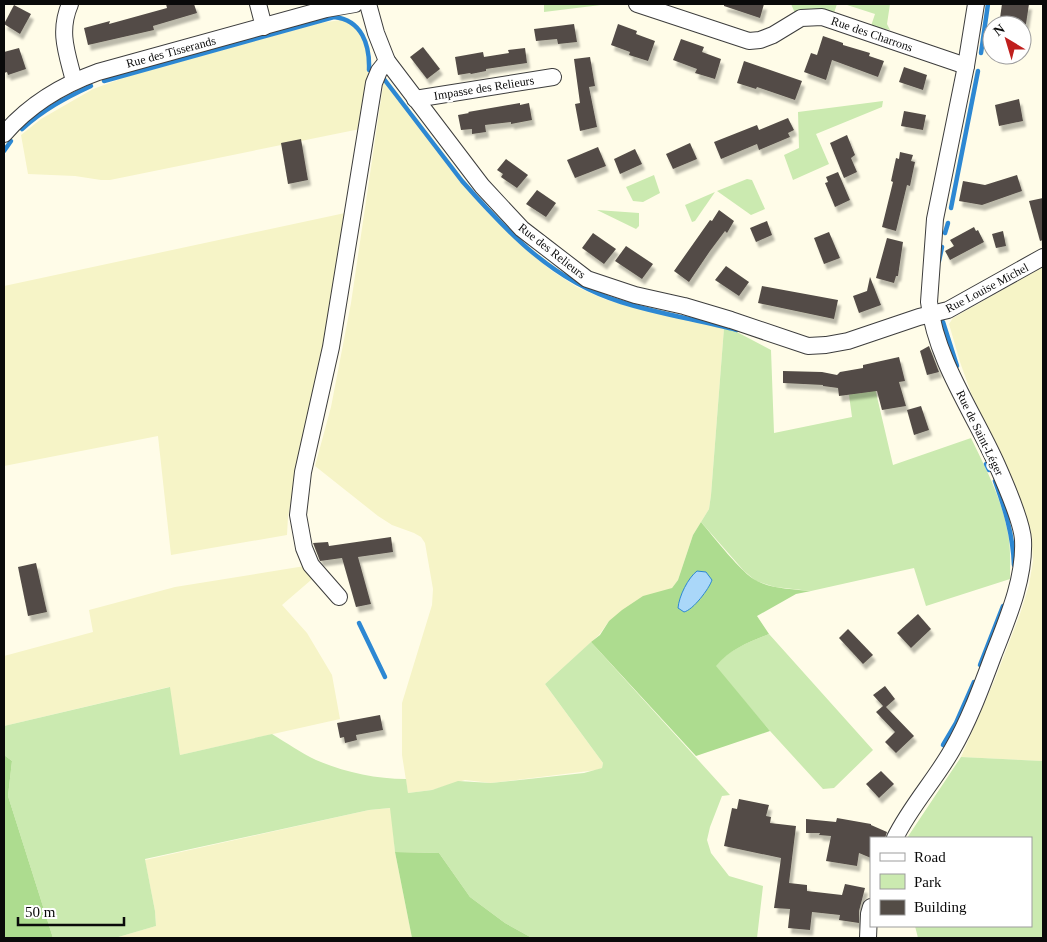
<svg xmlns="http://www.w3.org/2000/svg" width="1047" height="942" viewBox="0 0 1047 942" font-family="Georgia,serif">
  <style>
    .farmland { fill: #f6f4c7 }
    .green { fill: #cbeab0 }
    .forest { fill: #addc8f }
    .water { fill: #aad7f9; stroke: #2d88d3 }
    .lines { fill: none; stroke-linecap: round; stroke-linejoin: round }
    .stream { stroke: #2d88d3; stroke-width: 4.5 }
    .building { fill: #534c46; filter: url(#shadow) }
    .minor-casing { stroke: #3d3d3d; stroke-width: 18 }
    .minor { stroke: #fff; stroke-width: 16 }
    .labels { text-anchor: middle; stroke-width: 5; stroke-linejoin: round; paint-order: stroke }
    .street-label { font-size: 12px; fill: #0a0a0a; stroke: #fff }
  </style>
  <defs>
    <filter id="shadow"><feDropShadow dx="3" dy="5.5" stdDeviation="1" flood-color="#0004"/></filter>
  </defs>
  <rect width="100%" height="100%" fill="#fffce8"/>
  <g class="farmland">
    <polygon points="341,20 351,24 360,32 367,45 368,75 360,129 110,180 101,180 75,176 28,174 21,135 41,119 93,89 126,77 320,23"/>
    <polygon points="384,79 462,181 488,213 529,252 552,271 577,287 604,299 638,309 681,317 724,328 711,495 709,509 693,535 678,580 672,588 609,621 599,635 545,684 603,763 602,768 597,770 491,783 465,780 432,790 408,793 402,755 402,703 432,605 433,589 425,543 421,537 414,533 392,525 378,516 315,466 331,407 351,303"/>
    <polygon points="345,213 331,313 298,463 288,517 287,535 171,555 158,436 4,466 4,286"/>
    <polygon points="1043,267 1043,761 961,757 995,679 1020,614 1029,585 1033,561 1031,533 1018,496 971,393 960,362 949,324 953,318"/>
    <polygon points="311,565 318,574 282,605 307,633 332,675 340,719 180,755 169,687 4,726 4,656 93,632 89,610 175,587"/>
    <polygon points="391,808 395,852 412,938 115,938 156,926 155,911 145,860 369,810"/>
  </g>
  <g class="green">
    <polygon points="544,4 609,4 544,12"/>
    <path d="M 791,4 L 837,4 L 834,13 C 817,9 811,6 795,13 Z"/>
    <polygon points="844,4 890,4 887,24 890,30 871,26 875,14"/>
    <polygon points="883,101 882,107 816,134 829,164 793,180 784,155 799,148 798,112"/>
    <polygon points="654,175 660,193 643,202 633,201 626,187"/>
    <polygon points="747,179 752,180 765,209 751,215 717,191"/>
    <polygon points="715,192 695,221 692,222 685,205"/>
    <polygon points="597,210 639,213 639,226 636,229"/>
    <path d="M 724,328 L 735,331 L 771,350 L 774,433 L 852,417 L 849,395 L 874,384 L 893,465 L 971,438 C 985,467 1001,497 1007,529 C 1011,545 1010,562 1010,579 L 926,606 L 914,568 L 811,591 L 775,587 L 756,581 L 744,571 L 701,522 L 709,509 L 711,495 Z"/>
    <path d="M 769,634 L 873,750 L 834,788 L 823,789 L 770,731 L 715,666 C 730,649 749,642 769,634 Z"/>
    <path d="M 591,642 L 730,795 L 722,796 L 710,827 L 707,840 L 711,853 L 729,876 L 763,886 L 757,938 L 532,938 L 505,923 L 470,897 L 439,853 L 395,852 L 390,808 L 369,810 L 145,859 L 155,911 L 156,926 L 115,938 L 53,938 L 8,796 L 12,761 L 4,755 L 4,726 L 170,687 L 180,755 L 272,734 C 287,743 301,753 316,760 C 344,772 375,779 406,779 L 408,793 L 432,790 L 458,781 L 491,783 L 584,773 L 602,768 L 603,763 L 545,684 Z"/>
    <polygon points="961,757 1043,761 1043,938 918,938 915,926 1031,926 1031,838 907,838"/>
  </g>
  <g class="forest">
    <path d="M 701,522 C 713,536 742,574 757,581 C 773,589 793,589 811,591 L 796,594 L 757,616 L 769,634 C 749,642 730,649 716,666 L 770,731 L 696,756 L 591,642 L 600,635 L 609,621 L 622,610 L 643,596 L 672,588 L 678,580 L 693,535 Z"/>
    <polygon points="4,755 12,761 8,796 53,938 4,938"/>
    <polygon points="395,852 439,853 470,897 505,923 532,938 412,938"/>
  </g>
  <path class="water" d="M 697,571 L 706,572 L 712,580 C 709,589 693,610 684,612 L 678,608 C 679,596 688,578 697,571 Z"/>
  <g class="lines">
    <g class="stream">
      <polyline points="981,53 988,4"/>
      <path d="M 104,81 L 334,17 C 362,20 370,45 369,70"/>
      <path d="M 381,81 L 384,79 L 462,181 C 507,232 554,282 621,302 C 659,314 699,320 737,330"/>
      <path d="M 22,129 C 43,110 65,98 91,86"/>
      <polyline points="4,151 11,141"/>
      <polyline points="951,208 978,71"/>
      <polyline points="945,233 948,223"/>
      <polyline points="939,261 942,247"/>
      <polyline points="943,322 957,366"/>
      <polyline points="986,464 989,470"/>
      <path d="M 995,481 C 1005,509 1013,535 1014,565"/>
      <polyline points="359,623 385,677"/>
      <polyline points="980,665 1003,606"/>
      <polyline points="943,745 956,723 974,682"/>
    </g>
  </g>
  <g class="building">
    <polygon points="166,4 194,4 197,13 153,26 154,30 88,45 84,28 110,21 109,24 167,8"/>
    <polygon points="724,4 764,4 760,18 724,6"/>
    <polygon points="1002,4 1029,4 1026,24 999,25"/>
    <polygon points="14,5 31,14 20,34 4,24"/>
    <polygon points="574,24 577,42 558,44 557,39 536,41 534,29"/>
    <polygon points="618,24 637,31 636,34 655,41 648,61 629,55 630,52 611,45"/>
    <polygon points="823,36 843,43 843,45 870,53 869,56 884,61 878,77 832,60 826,80 804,72 811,53 817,55"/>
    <polygon points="681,39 704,47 702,52 721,59 715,79 695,73 697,69 673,60"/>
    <polygon points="423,47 440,69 427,79 410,57"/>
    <polygon points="19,48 26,69 8,75 7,72 4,73 4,52"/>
    <polygon points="525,48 527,63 486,69 486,71 471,74 470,73 458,75 455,57 483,52 484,57 509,53 508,50"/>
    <polygon points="590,57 595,86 589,87 597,127 580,131 575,104 580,103 574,59"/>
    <polygon points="744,61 802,81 795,100 757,87 756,89 737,83"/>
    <polygon points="904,67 927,75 923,90 899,82"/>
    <polygon points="1019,99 1023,121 999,126 995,105"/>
    <polygon points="520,103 520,105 529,103 532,120 511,124 511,122 485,125 486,132 472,134 472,129 461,130 458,115 469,113 468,112"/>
    <polygon points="904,111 926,115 923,130 901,126"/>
    <polygon points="788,118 794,130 788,133 790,137 759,150 757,144 721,159 714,142 757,125 759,130"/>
    <polygon points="847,135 855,155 851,158 857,172 844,178 830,143"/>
    <polygon points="301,139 308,180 288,184 281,143"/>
    <polygon points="690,143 697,159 673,169 666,154"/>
    <polygon points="598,147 606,166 575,178 567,160"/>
    <polygon points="635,149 642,164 620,174 614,159"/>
    <polygon points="900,152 913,155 911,161 915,162 910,186 907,185 896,231 882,227 893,182 891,181 896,158 899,159"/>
    <polygon points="506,159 528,175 517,188 501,177 503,174 497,170"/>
    <polygon points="838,172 850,200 835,207 825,183 828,182 826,177"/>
    <polygon points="1017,175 1022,191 982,205 959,201 963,181 985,185"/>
    <polygon points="537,190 556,203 546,217 526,204"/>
    <polygon points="1043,198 1043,240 1040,241 1029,201"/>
    <polygon points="719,210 734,221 727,233 725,231 710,251 689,282 674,271 710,220 712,221"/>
    <polygon points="767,221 772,235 756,242 750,228"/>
    <polygon points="974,227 976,231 978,230 984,242 950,260 945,251 954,246 950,240"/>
    <polygon points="1003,231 1006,246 996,248 992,234"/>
    <polygon points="829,232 840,258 824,264 814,238"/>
    <polygon points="593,233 616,249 604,264 582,248"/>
    <polygon points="887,238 903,242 898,276 896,276 894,283 876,278"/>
    <polygon points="626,246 653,264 642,279 615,261"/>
    <polygon points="726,266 749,282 739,296 715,280"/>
    <polygon points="870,277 881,305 859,313 853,296 867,291"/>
    <polygon points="762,286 838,300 834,319 758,303"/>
    <polygon points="929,346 939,372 927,375 920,351"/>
    <polygon points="899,357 905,381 899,382 906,406 882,410 877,391 839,396 838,388 823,386 823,385 783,383 783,371 822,372 837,375 840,372 863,368 863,365"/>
    <polygon points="921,406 929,430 914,435 907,410"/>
    <polygon points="391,537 393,552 358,557 371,604 356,607 342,558 320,561 313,543 328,542 329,546"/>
    <polygon points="36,563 47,612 28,616 18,567"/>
    <polygon points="918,614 931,629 911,648 897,633"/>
    <polygon points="848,629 873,655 863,664 839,638"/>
    <polygon points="885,686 895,699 886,707 914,736 896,753 885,742 895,732 876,712 883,706 873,695"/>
    <polygon points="380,715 383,730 356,735 357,740 345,743 344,737 340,738 337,723"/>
    <polygon points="881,771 894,784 879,798 866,784"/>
    <polygon points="739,799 769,805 766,816 771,817 770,823 796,826 789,883 807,885 807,891 842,895 845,884 865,888 859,911 859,923 839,920 840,915 812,912 810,930 788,928 790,909 774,908 781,858 724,846 732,808 737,809"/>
    <polygon points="837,818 871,824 871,825 887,832 885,838 871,838 871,858 859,853 857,866 826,861 831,836 819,835 820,833 806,833 806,819 836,822"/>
  </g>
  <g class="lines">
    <g class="minor-casing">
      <g id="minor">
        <path d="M 70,4 C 58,32 67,53 74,81"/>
        <polyline points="258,4 264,27"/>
        <polyline points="368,4 376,33 387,61 482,186 522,229 587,279 635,295 684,306 731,320 808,346 826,345 848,341 919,317 948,310 1043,257"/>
        <polyline points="637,4 749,41 760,40 773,35 801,18 822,17 966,66"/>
        <polyline points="415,99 553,77"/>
        <path d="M 4,134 C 29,105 62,85 98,72 L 326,9 L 355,4"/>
        <polyline points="339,597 311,565 304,548 298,515 303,472 331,347 374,83 379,71 387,61"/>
        <path d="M 895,838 C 910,807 935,780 952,750 C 969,721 981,688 993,656 C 1007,620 1025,579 1023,540 C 1022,522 1005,483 997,465 C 974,413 936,361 929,302 L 935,219 L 966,66 L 976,4"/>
        <polyline points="868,938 869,914 871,907"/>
      </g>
    </g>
    <use href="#minor" class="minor"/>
  </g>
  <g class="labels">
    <g class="street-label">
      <text transform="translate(872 34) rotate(19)" y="4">Rue des Charrons</text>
      <text transform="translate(171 52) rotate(-15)" y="4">Rue des Tisserands</text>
      <text transform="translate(484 88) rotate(-9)" y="4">Impasse des Relieurs</text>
      <text transform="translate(552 251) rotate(38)" y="4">Rue des Relieurs</text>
      <text transform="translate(987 288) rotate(-28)" y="4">Rue Louise Michel</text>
      <text transform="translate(980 433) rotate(64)" y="4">Rue de Saint-Léger</text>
    </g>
  </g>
  <rect width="1047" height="942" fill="none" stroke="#0a0a0a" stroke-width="10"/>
  <rect x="870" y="837" width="162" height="90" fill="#ffffff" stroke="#9d9d9d"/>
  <rect x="880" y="853" width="25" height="8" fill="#ffffff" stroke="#9d9d9d"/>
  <text x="914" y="862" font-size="15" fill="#0a0a0a">Road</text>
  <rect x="880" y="874" width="25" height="15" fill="#cbeab0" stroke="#9d9d9d"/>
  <text x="914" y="887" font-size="15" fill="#0a0a0a">Park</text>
  <rect x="880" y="900" width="25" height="15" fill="#534c46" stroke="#9d9d9d"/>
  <text x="914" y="912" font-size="15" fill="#0a0a0a">Building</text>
  <g transform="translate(1007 40) rotate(322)"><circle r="24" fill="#ffffff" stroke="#9d9d9d"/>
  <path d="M0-4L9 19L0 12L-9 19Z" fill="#c01f1d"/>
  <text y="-8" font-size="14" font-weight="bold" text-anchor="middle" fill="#0a0a0a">N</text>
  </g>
  <path d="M18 917v8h106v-8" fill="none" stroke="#0a0a0a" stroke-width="2.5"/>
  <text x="25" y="917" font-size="15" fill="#0a0a0a" stroke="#ffffff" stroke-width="4" paint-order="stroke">50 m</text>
</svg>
